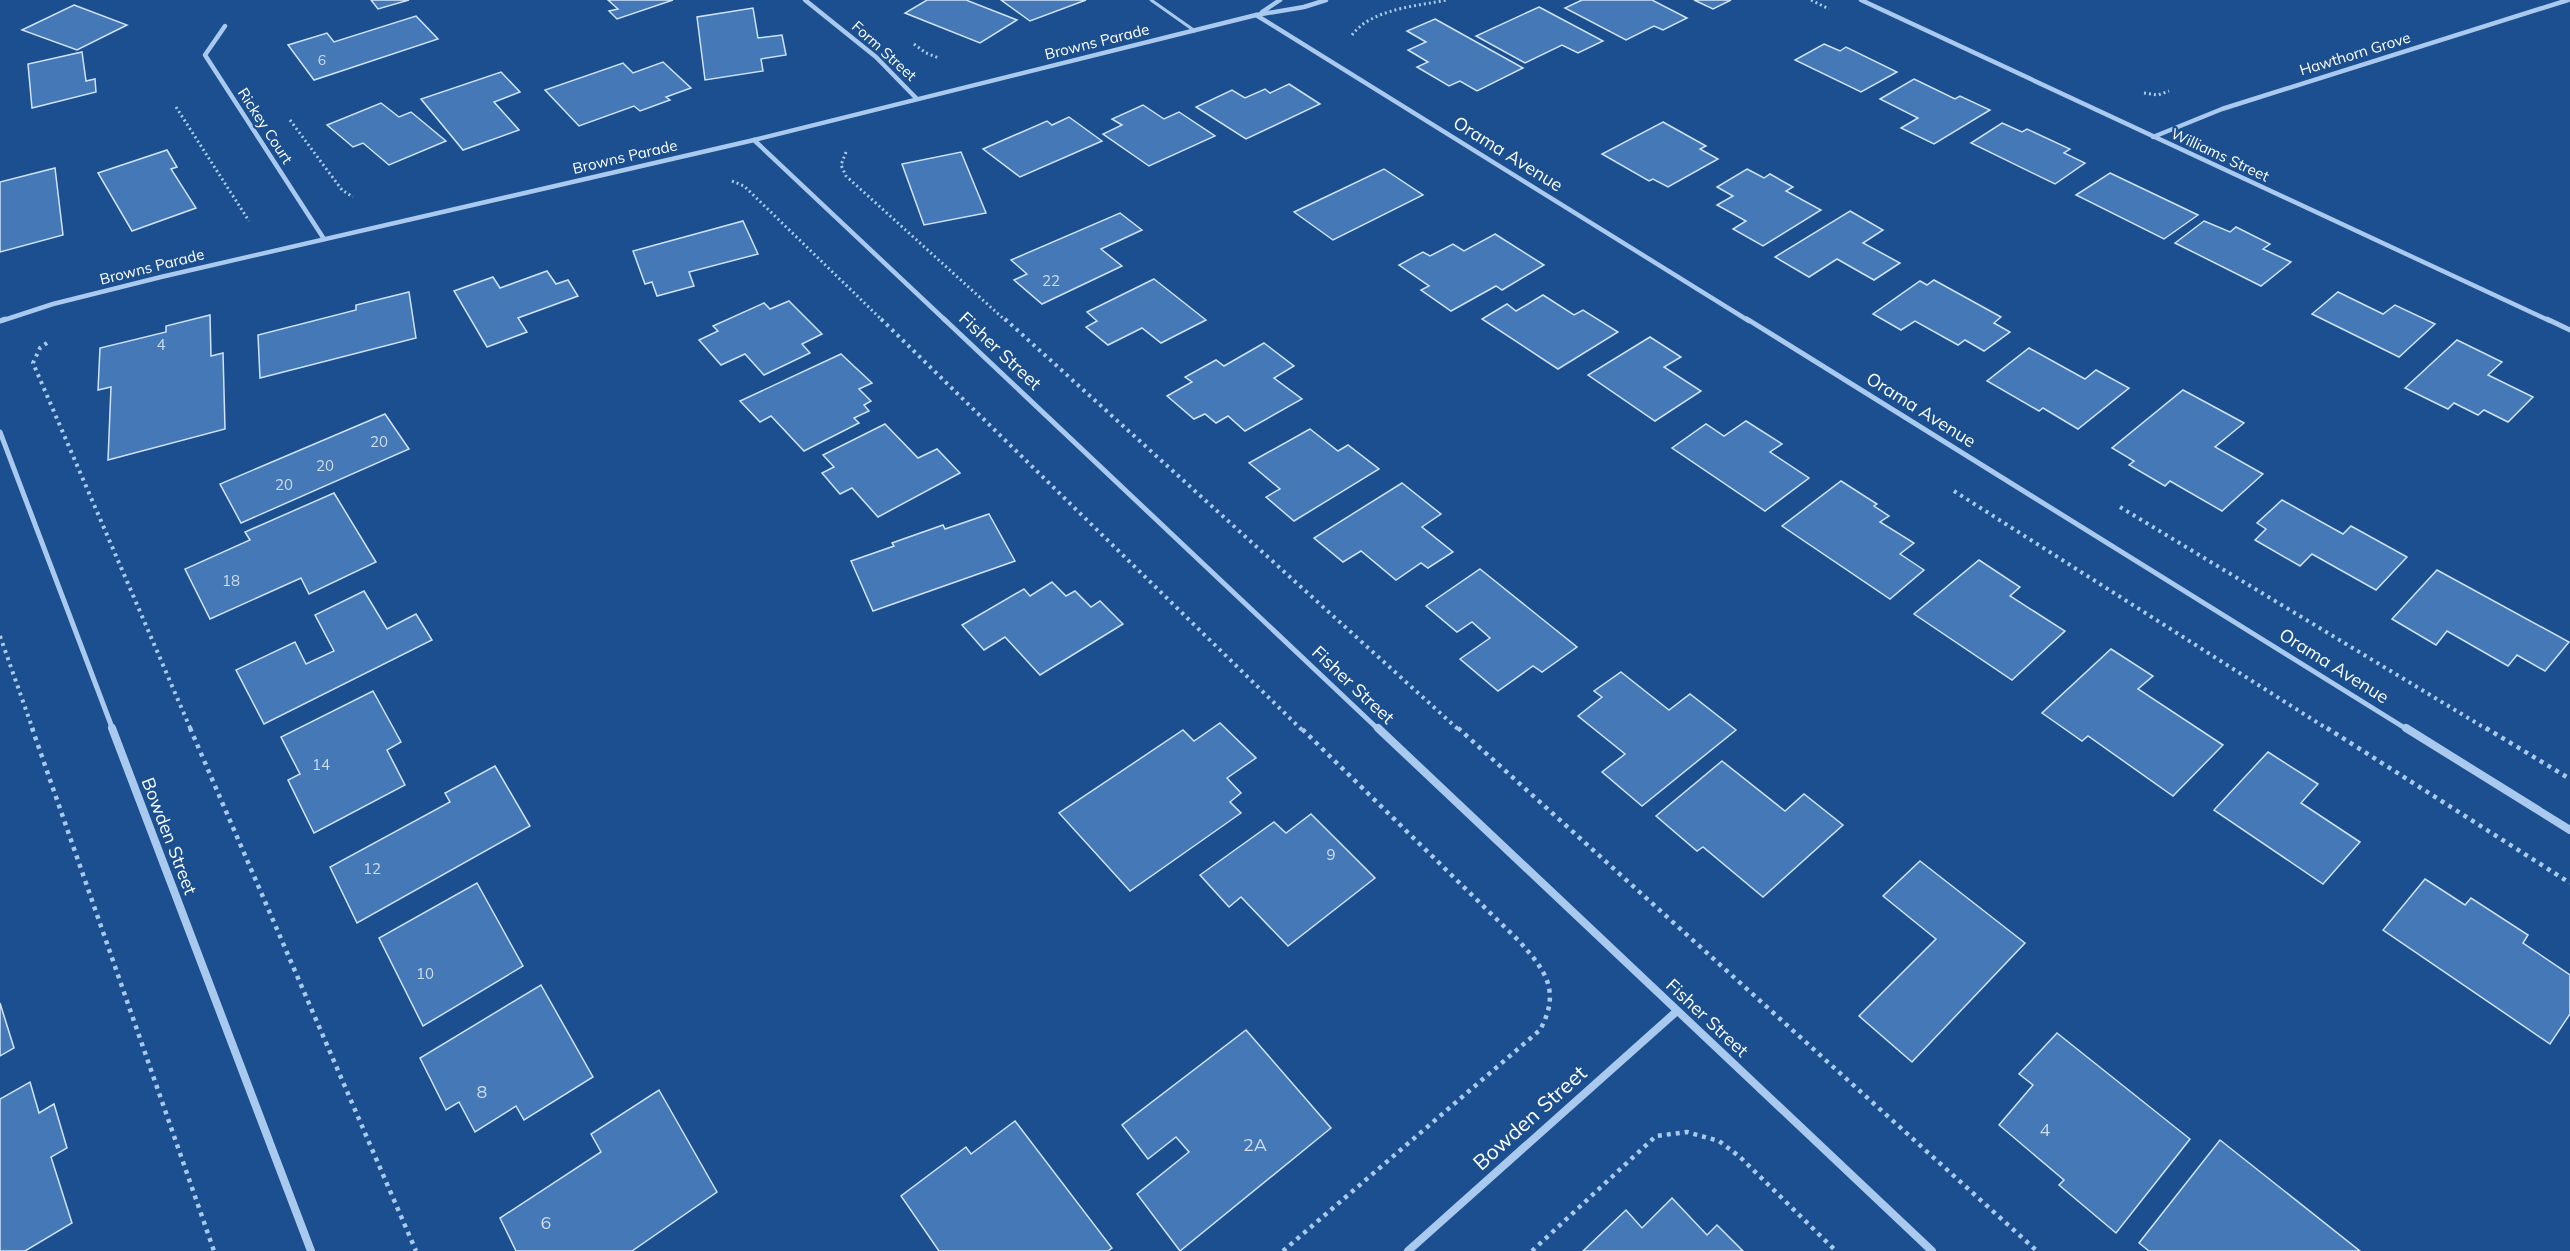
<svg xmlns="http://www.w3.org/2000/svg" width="2570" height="1251" viewBox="0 0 2570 1251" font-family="Mulish,sans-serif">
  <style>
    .building { fill: #4478b7; stroke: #cfe3fa; stroke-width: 1.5 }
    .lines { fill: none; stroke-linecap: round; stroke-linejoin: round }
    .path-far2 { stroke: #a9c9ee; stroke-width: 3; stroke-dasharray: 2 3; stroke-linecap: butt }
    .path-far1 { stroke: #a9c9ee; stroke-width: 4; stroke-dasharray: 3 4.5; stroke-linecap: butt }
    .path { stroke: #a9c9ee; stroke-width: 4.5; stroke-dasharray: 4 5; stroke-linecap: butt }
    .service { stroke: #a9c9ee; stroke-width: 3 }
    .minor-far2 { stroke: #a9c9ee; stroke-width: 4.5 }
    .minor-far1 { stroke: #a9c9ee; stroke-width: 5 }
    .minor { stroke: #a9c9ee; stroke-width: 8 }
    .labels { text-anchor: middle; stroke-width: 4.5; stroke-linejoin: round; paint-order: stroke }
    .far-number-label { font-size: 14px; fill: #d0dded }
    .far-street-label { font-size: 15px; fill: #fff; stroke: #1b4f8f }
    .number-label { font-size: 15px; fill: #d0dded }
    .street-label { font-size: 18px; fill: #fff; stroke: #1b4f8f }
    .near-number-label { font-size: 18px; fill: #d0dded }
    .near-street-label { font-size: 21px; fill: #fff; stroke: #1b4f8f }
  </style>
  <rect width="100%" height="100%" fill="#1b4f8f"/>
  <g class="building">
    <polygon points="371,0 409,0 378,9"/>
    <polygon points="608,0 673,0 617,19 609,11 618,9"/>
    <polygon points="927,0 966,0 1017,20 980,43 905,13"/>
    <polygon points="1001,0 1086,0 1030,21"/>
    <polygon points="1582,0 1652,0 1687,18 1663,30 1654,26 1626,40 1565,8"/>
    <polygon points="1694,0 1731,0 1713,9"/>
    <polygon points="74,5 127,25 77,50 22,30"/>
    <polygon points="1539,7 1603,41 1578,53 1562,45 1525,63 1476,36"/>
    <polygon points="753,8 758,38 782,35 786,55 761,59 763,71 705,80 697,17"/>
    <polygon points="416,16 438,39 314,80 288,45 327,33 334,42"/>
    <polygon points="1435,19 1523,68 1477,91 1460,81 1449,86 1417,67 1428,62 1408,50 1426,42 1407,31"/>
    <polygon points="1824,44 1840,51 1846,47 1897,72 1861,92 1795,60"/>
    <polygon points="82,52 86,81 95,79 96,92 32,108 28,64"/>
    <polygon points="663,62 691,88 666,97 670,100 640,111 634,106 579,126 545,90 623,63 633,73"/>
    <polygon points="501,72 520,92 494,102 519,130 463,150 421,99"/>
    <polygon points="1914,79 1955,99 1960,96 1990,110 1934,144 1901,128 1918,118 1880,99"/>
    <polygon points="1289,84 1320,104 1246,139 1196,107 1232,90 1245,98 1265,89 1270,93"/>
    <polygon points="381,103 399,117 411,112 446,141 389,165 363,143 353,147 327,125"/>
    <polygon points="1143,105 1164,119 1179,112 1215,136 1149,166 1103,134 1122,125 1112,119"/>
    <polygon points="1069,117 1102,141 1020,177 983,149 1047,121 1052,125"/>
    <polygon points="1663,122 1706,146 1700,149 1718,159 1668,187 1653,179 1649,181 1602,154"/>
    <polygon points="2002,123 2022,132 2027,129 2070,149 2064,153 2085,163 2055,184 1971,143"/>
    <polygon points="167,150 177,167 171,169 196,208 132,231 98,173"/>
    <polygon points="961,152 986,213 924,225 902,164"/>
    <polygon points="55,168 63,235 0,252 0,182"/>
    <polygon points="1384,169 1423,195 1333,240 1294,212"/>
    <polygon points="1747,169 1764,178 1770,174 1793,187 1786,191 1821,210 1763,246 1733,229 1746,221 1717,205 1733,196 1717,187"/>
    <polygon points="2110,173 2198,215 2164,239 2076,195"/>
    <polygon points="1850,211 1883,230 1863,243 1900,263 1874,280 1837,259 1809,277 1775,257"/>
    <polygon points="1120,213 1142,230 1101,249 1122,266 1042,304 1014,280 1027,274 1011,260"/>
    <polygon points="743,221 758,254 689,272 694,286 657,296 652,282 645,284 633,251"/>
    <polygon points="2204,221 2230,232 2236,227 2270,244 2263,249 2291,262 2261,286 2175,243"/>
    <polygon points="1495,234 1544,265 1502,290 1496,286 1451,311 1421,290 1429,286 1399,265 1423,252 1430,256 1453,244 1464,251"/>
    <polygon points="547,271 556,284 568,280 578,296 518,318 527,332 487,347 454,291 493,277 500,288"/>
    <polygon points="1154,279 1206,320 1161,343 1142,328 1108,345 1086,327 1097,321 1087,312"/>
    <polygon points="1934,280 2001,317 1994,323 2010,332 1984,351 1965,340 1958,345 1915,321 1901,330 1873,314 1920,281 1927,285"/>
    <polygon points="409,292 416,338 260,378 258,335 356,310 356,305"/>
    <polygon points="2338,292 2383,314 2395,305 2435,324 2399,357 2312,314"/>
    <polygon points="1543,295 1574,315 1583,310 1618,332 1558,369 1482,319 1507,304 1516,311"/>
    <polygon points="789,301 822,334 802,344 810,353 764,375 745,354 721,365 699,340 718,331 713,326 764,303 770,309"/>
    <polygon points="210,315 211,356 223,353 225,429 108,460 111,387 98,390 100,348 166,332 166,326"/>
    <polygon points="1650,337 1681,357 1664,367 1701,391 1655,421 1588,375"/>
    <polygon points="2457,340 2502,362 2488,375 2533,397 2508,422 2484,410 2478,415 2454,403 2448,409 2405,388"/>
    <polygon points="1264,343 1294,366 1274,378 1302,399 1245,431 1228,416 1216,423 1205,414 1194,419 1167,396 1192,382 1185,377 1216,360 1224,366"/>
    <polygon points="2029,348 2085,379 2096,370 2129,388 2078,429 2043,408 2039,411 1987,381"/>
    <polygon points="841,354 872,383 859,389 871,401 864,405 869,411 854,418 859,423 804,451 771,416 760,422 740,401"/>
    <polygon points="2183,390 2244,423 2215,447 2263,474 2222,511 2170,481 2165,486 2129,465 2134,461 2112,448"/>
    <polygon points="385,414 409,449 241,523 220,484"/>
    <polygon points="1746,421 1782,444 1770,452 1809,478 1765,511 1672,448 1706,424 1724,436"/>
    <polygon points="885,424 918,458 937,449 960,473 878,517 852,488 840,494 822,473 834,467 823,455"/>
    <polygon points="1310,429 1338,451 1348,445 1379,469 1294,521 1266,497 1280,489 1249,463"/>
    <polygon points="1841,481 1877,504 1874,506 1889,516 1880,522 1914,543 1900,554 1924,570 1890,599 1782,526"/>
    <polygon points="1402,483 1441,514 1422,527 1453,552 1428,568 1421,563 1396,580 1361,551 1343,562 1314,538"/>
    <polygon points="334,493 376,562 309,594 301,578 210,619 185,569 250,540 245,532"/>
    <polygon points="2282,500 2343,534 2351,526 2407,557 2376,590 2312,554 2300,566 2255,540 2266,529 2257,523"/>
    <polygon points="989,514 1015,561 873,611 851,561 894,546 892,543 943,525 945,529"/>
    <polygon points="1979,560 2020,587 2010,596 2065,631 2012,680 1914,614"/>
    <polygon points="1480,569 1577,647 1542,672 1533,666 1498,691 1460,659 1490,638 1472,622 1457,632 1426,606"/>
    <polygon points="2437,570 2569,642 2545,671 2517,655 2508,666 2447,631 2436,645 2392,619"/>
    <polygon points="1052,582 1066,596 1075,591 1091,607 1100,601 1123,624 1040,675 1005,637 984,650 962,625 1024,589 1030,596"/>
    <polygon points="364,591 387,629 416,614 432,640 264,724 236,670 295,642 306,664 334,651 315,615"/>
    <polygon points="2111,649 2153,676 2138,689 2223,745 2173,796 2088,736 2082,741 2042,713"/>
    <polygon points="1621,672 1669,710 1690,694 1736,730 1642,806 1602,772 1625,754 1578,716 1602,697 1594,691"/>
    <polygon points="373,691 401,742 387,750 405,785 314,833 288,780 300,774 281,737"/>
    <polygon points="1220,723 1256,758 1227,778 1241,793 1230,802 1241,813 1130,891 1059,813 1183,730 1194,741"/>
    <polygon points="2268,752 2318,784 2301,803 2360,842 2323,884 2214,810"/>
    <polygon points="1722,761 1785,811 1804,794 1843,825 1763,897 1703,847 1697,851 1656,816"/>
    <polygon points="495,766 530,826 357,923 330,867 450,802 445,793"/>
    <polygon points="1311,814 1375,878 1288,946 1241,897 1229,907 1200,875 1274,822 1286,833"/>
    <polygon points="1920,861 2025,943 1912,1062 1859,1016 1936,939 1883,896"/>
    <polygon points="2425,879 2465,905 2471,898 2528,935 2523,943 2570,975 2570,1014 2550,1044 2383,930"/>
    <polygon points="477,883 523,966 423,1026 379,938"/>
    <polygon points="541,985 593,1077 524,1120 516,1106 475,1132 459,1102 446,1110 420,1058"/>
    <polygon points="0,1003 14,1048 0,1056"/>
    <polygon points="1246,1030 1331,1128 1180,1251 1137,1194 1189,1152 1176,1137 1148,1159 1122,1125"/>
    <polygon points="2057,1033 2190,1139 2116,1233 2059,1185 2064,1180 1999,1125 2033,1085 2019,1074"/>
    <polygon points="30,1082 39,1113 54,1104 67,1148 51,1157 72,1223 25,1251 0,1251 0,1099"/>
    <polygon points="659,1090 717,1192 632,1251 516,1251 500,1218 601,1152 591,1134"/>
    <polygon points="1015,1121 1112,1248 1108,1251 939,1251 901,1196 966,1147 971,1154"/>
    <polygon points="2220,1140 2360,1251 2149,1251 2139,1243"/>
    <polygon points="1672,1198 1707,1235 1717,1225 1743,1251 1583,1251 1626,1210 1642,1228"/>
  </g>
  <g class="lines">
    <g class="path-far2">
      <polyline points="1811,0 1829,9"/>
      <path d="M 1352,35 C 1371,9 1417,6 1447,0"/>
      <polyline points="914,44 926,53 939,58"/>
      <polyline points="2144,93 2158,95 2169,91"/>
      <polyline points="176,107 249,221"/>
      <polyline points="290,120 342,190 353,197"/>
      <polyline points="846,152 841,165 846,176 1006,321"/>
      <polyline points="732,181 744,186 883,321"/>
    </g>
    <g class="path-far1">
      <polyline points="881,319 1302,730"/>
      <polyline points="1005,319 1459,730"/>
      <polyline points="47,343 40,348 33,363 191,730"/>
      <polyline points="1954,491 2329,730"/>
      <polyline points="2120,507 2488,730"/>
      <polyline points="0,636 33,730"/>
    </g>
    <g class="path">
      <polyline points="32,728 214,1251"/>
      <polyline points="190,728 416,1251"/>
      <polyline points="1458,728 2037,1251"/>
      <polyline points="2327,728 2570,883"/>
      <polyline points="2486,728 2570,779"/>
      <path d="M 1283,1251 L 1540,1030 C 1561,991 1546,971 1519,941 L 1301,728"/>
      <polyline points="1532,1251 1656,1136 1687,1132 1719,1141 1740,1157 1836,1251"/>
    </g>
    <polyline class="service" points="1151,0 1195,31"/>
    <g class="minor-far2">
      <polyline points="805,0 876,57 917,99"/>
      <polyline points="1861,0 2550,321"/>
      <polyline points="1262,12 1280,0"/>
      <polyline points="1256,15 1749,321"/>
      <polyline points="225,26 205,55 324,239"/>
      <polyline points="2153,137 2222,109 2568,0"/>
      <polyline points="754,140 946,321"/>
      <polyline points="1,321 53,304 161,277 754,140 1256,15 1304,7 1326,0"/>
    </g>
    <g class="minor-far1">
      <polyline points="944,319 1379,730"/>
      <polyline points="1747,319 2408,730"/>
      <polyline points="2547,319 2570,330"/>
      <polyline points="0,321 5,319"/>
      <polyline points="0,432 113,730"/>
    </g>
    <g class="minor">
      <polyline points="112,728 311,1251"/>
      <polyline points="1378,728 1932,1251"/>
      <polyline points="2406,728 2570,830"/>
      <polyline points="1408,1251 1677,1011"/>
    </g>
  </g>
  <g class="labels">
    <g class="far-number-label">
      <text x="322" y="65">6</text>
    </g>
    <g class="far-street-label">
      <text transform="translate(1097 42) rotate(-14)" y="5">Browns Parade</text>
      <text transform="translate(884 51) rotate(42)" y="5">Form Street</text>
      <text transform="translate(2355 54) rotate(-17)" y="5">Hawthorn Grove</text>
      <text transform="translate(265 126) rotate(57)" y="5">Rickey Court</text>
      <text transform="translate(2220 155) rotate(25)" y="5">Williams Street</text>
      <text transform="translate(625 157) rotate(-13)" y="5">Browns Parade</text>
      <text transform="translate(152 267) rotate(-14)" y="5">Browns Parade</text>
    </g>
    <g class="number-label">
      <text x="1051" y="286">22</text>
      <text x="161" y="350">4</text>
      <text x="379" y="447">20</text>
      <text x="325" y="471">20</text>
      <text x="284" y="490">20</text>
      <text x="231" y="586">18</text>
      <text x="321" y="770">14</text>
      <text x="1331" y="860">9</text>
      <text x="372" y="874">12</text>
      <text x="425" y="979">10</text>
    </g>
    <g class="street-label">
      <text transform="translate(1508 154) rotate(32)" y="6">Orama Avenue</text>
      <text transform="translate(1000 351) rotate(43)" y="6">Fisher Street</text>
      <text transform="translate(1921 410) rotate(32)" y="6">Orama Avenue</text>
      <text transform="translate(2334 666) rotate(32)" y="6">Orama Avenue</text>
      <text transform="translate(1353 685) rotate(43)" y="6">Fisher Street</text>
      <text transform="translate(169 836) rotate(69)" y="6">Bowden Street</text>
      <text transform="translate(1707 1018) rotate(43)" y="6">Fisher Street</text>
    </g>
    <g class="near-number-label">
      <text x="482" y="1098">8</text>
      <text x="2045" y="1136">4</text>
      <text x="1255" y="1151">2A</text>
      <text x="546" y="1229">6</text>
    </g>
    <g class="near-street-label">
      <text transform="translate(1530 1118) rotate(-42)" y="7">Bowden Street</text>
    </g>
  </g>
</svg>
